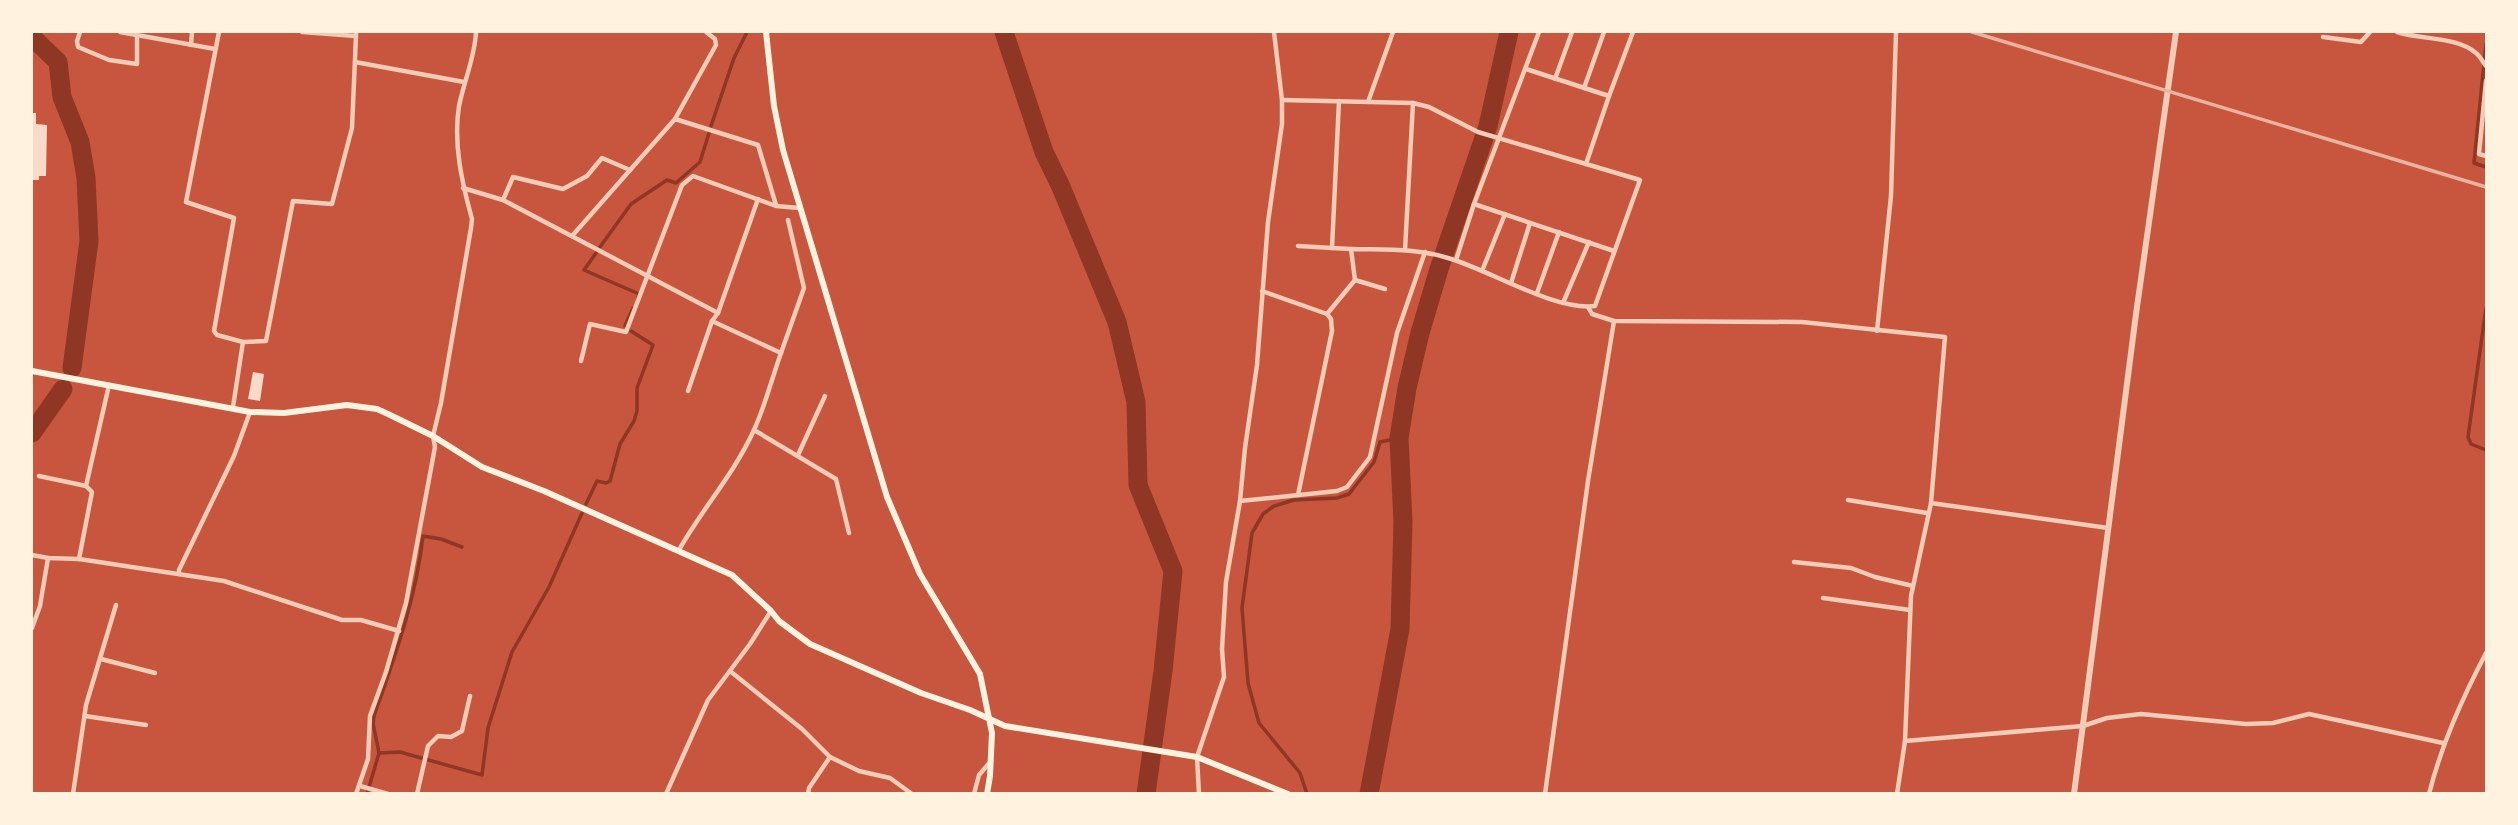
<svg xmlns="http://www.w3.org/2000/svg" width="2518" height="825" viewBox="0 0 2518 825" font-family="'Roboto Condensed',sans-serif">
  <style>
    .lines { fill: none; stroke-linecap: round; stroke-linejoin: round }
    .stream { stroke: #8f3625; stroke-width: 3.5 }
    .river { stroke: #8f3625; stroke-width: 19 }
    .building { fill: #f7dbc8 }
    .minor { stroke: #f1ccb7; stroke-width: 4.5 }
    .tertiary { stroke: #f1ccb7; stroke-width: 6 }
    .secondary { stroke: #fff3e0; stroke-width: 6 }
    .rail { stroke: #e9b49f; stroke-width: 3.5 }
  </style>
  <rect width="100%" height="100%" fill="#c8553d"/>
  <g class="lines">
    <g class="stream">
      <polyline points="2486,44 2474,163 2486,167"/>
      <polyline points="711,126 734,58 747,32"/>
      <polyline points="600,247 631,204 667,180 676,183 700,162 709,133"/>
      <polyline points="596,253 584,270 639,294 638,297"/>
      <polyline points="2486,308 2468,437 2471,444 2486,450"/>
      <polyline points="625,326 633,308"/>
      <polyline points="586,504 597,481 606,483 610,481 620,444 634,421 637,411 637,388 653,345 631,331"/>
      <polyline points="379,753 400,752 482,775 488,728 512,652 549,587 582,513"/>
      <path d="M 367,794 L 379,753 L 373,723 L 374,716 C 395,656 416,599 423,536 L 441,539 L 462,547"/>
      <polyline points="1307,794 1300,773 1259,723 1248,683 1242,608 1252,533 1263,514 1274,506 1294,500 1337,498 1349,494 1374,462 1380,442 1399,438"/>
    </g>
    <g class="river">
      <polyline points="33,32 32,37 58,62 62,97 80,142 86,178 89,241 72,368"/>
      <polyline points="1004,32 1044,152 1061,187 1117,322 1136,402 1138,485 1173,571 1163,671 1146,794"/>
      <polyline points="32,433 63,389"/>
      <polyline points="1369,794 1400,629 1403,522 1399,438 1407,388 1420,333 1439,269 1488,126 1509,32"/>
    </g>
  </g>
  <g class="building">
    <polygon points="32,113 36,113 36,124 47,125 46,176 39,176 39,180 32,180"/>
    <polygon points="253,372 264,374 260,401 248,399"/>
  </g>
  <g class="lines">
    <g class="minor">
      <polyline points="80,32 77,41 78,47 109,60 137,64 137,35"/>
      <polyline points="120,32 215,49"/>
      <polyline points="219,32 186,202 234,218 214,331 217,335 243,342"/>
      <polyline points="302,32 356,36 356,32"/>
      <path d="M 2397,32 C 2421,40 2456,36 2476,53 C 2480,56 2483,62 2486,66"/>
      <polyline points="2323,37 2361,42 2370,32"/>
      <polyline points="191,45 192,32"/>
      <polyline points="355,62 464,82"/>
      <polyline points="1526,69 1609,96 1586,164"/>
      <polyline points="1555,79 1572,32"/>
      <polyline points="2486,81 2479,154 2486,156"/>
      <polyline points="1584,88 1604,32"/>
      <polyline points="1609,96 1633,32"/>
      <polyline points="1282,100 1413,103 1405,250"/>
      <polyline points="1339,101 1332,248 1351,249"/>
      <polyline points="1368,102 1393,32"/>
      <polyline points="675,119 758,145 776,205"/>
      <polyline points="463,188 503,200 718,313"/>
      <polyline points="503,200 513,177 563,189 587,176 602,158 630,170"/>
      <polyline points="1474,204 1614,251"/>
      <polyline points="572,236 675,119 716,45 715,39 706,32"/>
      <polyline points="1298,246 1332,248"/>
      <polyline points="1456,260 1474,204 1539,32"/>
      <polyline points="1482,271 1505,214"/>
      <polyline points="1355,280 1385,289"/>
      <polyline points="1511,283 1530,223"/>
      <polyline points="1262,291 1327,314 1331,319 1332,331 1298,495"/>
      <polyline points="1537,293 1559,232"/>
      <polyline points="1563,303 1589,242"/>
      <polyline points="1588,307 1592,314 1614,321 1802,322 1945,337 1931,503 2108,528"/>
      <path d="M 1327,314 L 1355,280 L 1351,249 C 1384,250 1416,248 1448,258 C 1490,270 1554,311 1595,306 L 1640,180 L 1478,132 L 1429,107 L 1413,103"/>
      <polyline points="1877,331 1891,196 1896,32"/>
      <polyline points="781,353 804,288 788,220"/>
      <polyline points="581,361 590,324 626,332 682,185 693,176 776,206 799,208"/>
      <polyline points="688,391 712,321"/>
      <polyline points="233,407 243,342 266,341 293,201 332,204 352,128 356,36"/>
      <polyline points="754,430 836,479 849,533"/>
      <polyline points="798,455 825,396"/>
      <polyline points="39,476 86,486"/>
      <polyline points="1848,500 1927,513"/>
      <polyline points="1240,501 1337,491 1347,487 1370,457 1397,333 1425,252"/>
      <path d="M 679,550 C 702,509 734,474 754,430 C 765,406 772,378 781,353 L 712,321 L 718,313 L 758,199"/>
      <polyline points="32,555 48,558 79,559 224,581 342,620 361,620 399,631"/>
      <polyline points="79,559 92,492 86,486 109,385"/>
      <polyline points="1794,562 1851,568 1875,577 1913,586"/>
      <polyline points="179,574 179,570 234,456 250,412"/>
      <polyline points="1823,598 1910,610"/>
      <polyline points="32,628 40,606 48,558"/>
      <polyline points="101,659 155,673"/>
      <polyline points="730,671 802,729 830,757 809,788 808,794"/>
      <polyline points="85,716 146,725"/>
      <polyline points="1905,741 2083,726 2107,718 2141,714 2246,724 2273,723 2309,714 2443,743"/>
      <polyline points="830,757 859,771 890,778 912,794"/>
      <polyline points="360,786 388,794"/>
      <polyline points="73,794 86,705 116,605"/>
      <path d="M 356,794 L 368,759 L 370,716 L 386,672 L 406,603 L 435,447 L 433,436 L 441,403 L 471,228 L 472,219 C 462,183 453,144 459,106 C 464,81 475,57 476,32"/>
      <polyline points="417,794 428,746 438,736 451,737 462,731 470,696"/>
      <polyline points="666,794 708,700 750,644 771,611"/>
      <polyline points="974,794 979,775 991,761"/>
      <polyline points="1199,794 1197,757 1224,677 1222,649 1226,582 1240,501 1245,448 1257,365 1268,222 1282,124 1282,100 1274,32"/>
      <polyline points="1545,794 1588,481 1614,321"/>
      <polyline points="1897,794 1905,741 1911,596 1931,503"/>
      <path d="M 2429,794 C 2442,743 2462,699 2486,653"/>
    </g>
    <polyline class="tertiary" points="2074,794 2136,314 2176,32"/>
    <g class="secondary">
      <polyline points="766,32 774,106 783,150 887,497 920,574 980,674 992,733 990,776 987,794"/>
      <polyline points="32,371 250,412 284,413 347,405 377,409 388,414 433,436 482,467 544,491 732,575 771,611 779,621 810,644 921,693 970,710 1005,726 1197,757 1288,794"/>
    </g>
    <polyline class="rail" points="1972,32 2486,187"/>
  </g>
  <rect width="2518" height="825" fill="none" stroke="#fff3e0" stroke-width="66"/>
</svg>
